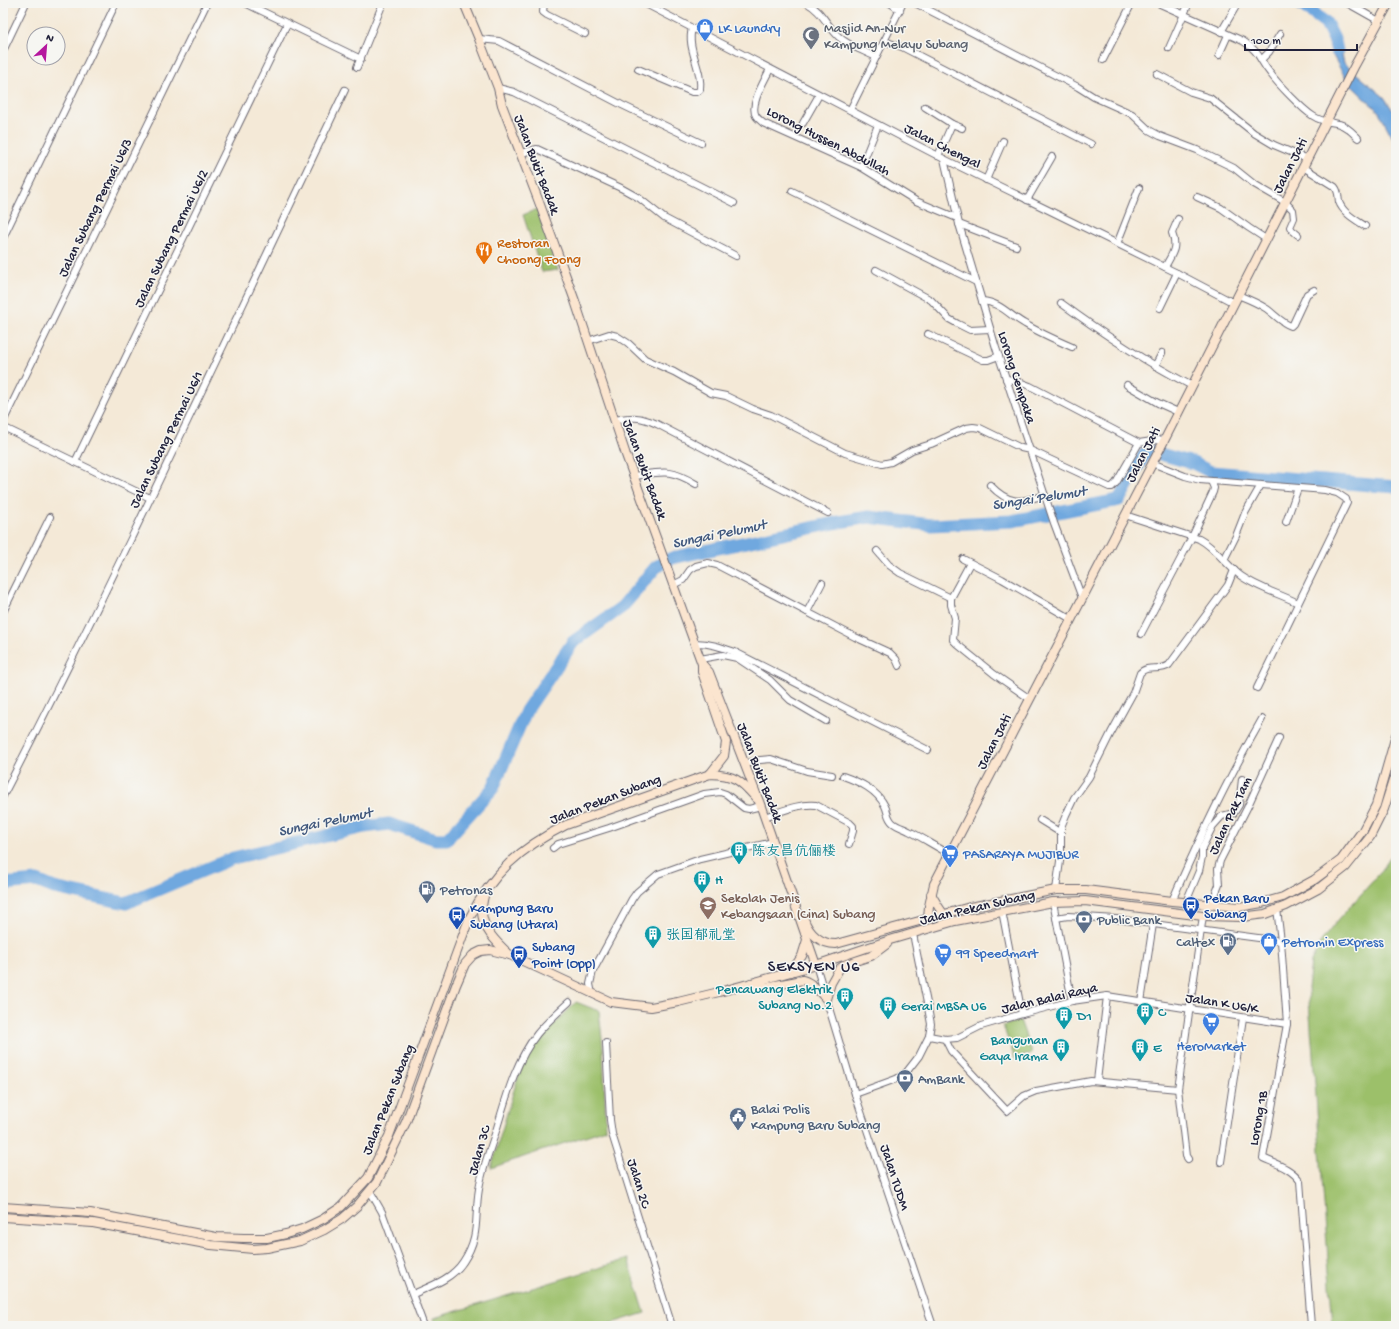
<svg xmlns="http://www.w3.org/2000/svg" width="1399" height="1329" viewBox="0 0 1399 1329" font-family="'Gochi Hand','LXGW WenKai TC',sans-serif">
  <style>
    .green { fill: #9cc06a; stroke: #5f7152 }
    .water { fill: #70a8df; stroke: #49658d }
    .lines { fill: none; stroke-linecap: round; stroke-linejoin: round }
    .river { stroke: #70a8df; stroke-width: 13 }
    .street-casing { stroke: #6c6872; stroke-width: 8 }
    .secondary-casing { stroke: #6c6872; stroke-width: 10 }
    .street { stroke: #fff; stroke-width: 6 }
    .secondary { stroke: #fbe5cf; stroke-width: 8 }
    .labels { text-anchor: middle; stroke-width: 3; stroke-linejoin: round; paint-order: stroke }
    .shop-label { font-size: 14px; fill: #366cbe; stroke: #f6f6f2; text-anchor: start }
    .worship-label { font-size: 14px; fill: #5b616d; stroke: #f6f6f2; text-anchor: start }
    .street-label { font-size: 14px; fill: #22223b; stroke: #f6f6f2 }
    .food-label { font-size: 14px; fill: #c56008; stroke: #f6f6f2; text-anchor: start }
    .culture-label { font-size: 14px; fill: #0d838f; stroke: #f6f6f2; text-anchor: start }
    .service-label { font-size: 14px; fill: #4e5e75; stroke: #f6f6f2; text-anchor: start }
    .education-label { font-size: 14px; fill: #785e54; stroke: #f6f6f2; text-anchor: start }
    .transit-label { font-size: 14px; fill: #164399; stroke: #f6f6f2; text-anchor: start }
    .water-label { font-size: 15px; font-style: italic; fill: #41587d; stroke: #f6f6f2 }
    .quarter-label { font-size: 16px; letter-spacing: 1px; fill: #22223b; stroke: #f6f6f2 }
  </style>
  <rect width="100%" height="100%" fill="#f6f6f2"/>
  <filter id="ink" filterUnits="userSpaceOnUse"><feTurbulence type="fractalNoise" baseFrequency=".025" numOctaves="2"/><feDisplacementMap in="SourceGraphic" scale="8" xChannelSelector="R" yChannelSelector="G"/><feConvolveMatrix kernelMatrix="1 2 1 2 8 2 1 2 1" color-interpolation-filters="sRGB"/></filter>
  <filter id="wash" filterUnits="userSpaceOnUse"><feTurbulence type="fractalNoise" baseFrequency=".012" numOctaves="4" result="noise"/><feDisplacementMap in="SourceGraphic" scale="16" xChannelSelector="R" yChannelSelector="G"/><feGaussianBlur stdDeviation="0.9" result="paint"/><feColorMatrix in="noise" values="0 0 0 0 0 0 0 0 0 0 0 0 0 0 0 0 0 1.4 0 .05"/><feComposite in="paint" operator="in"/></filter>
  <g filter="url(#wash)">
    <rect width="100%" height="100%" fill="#f4e9d7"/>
    <g class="green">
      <polygon points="537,209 558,270 542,272 523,215"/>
      <polygon points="1396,849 1396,1326 1333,1326 1308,988 1311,962 1319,944 1338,920 1380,873"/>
      <polygon points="576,1002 599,1011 603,1048 606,1129 491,1168 512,1096 522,1065 529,1052 536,1043"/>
      <polygon points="1020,1020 1032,1053 1015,1059 1003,1026"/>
      <polygon points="628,1259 645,1313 602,1326 436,1326 434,1318"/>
    </g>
    <polygon class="water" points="1332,35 1337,35 1344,63 1384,97 1396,115 1396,144 1379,112 1352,86 1342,72 1332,54 1327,36"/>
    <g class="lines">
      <g class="river">
        <polyline points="1299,3 1326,23 1335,41 1337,51"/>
        <polyline points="3,884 37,881 54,888 126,903 233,858 364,827 389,824 436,839 447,839 493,788 526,711 573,642 622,607 656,567 672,558 839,522 869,517 931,525 1012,521 1119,500 1144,455 1149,451 1193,463 1211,472 1396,487"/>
      </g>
    </g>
  </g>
  <g filter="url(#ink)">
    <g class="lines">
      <g class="street-casing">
        <g id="street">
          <polyline points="245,3 361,59"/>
          <polyline points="544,3 543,12 547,15 585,34"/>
          <polyline points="644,3 944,159 1177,273 1234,303"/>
          <path d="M 807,3 C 822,11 827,26 839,37 C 849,46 864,51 876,57"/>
          <polyline points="890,3 900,10"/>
          <polyline points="915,3 1078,87 1094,97 1132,114 1149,130 1160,136 1197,150 1234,168 1254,184 1285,202 1293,210 1294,218 1290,227 1292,230 1298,235"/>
          <path d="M 1158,3 L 1243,41 C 1261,53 1258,58 1270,73 C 1278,84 1302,109 1313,116 C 1324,123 1329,121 1339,124 C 1347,126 1353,133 1358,138"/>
          <polyline points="1347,3 1379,21"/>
          <polyline points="1221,32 1238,3"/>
          <polyline points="479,39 499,41 622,105 701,143"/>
          <polyline points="884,41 902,47 1091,144"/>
          <polyline points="1169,48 1189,3"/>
          <polyline points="3,51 26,3"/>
          <polyline points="1219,55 1228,35"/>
          <polyline points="1262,59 1269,52 1280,34"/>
          <polyline points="1103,60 1132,3"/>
          <polyline points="357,67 383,3"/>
          <path d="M 638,69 L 692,92 L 697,92 L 700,90 C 703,69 686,49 692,28"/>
          <path d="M 770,69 C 765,80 749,105 756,116 C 758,119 761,121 763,123 L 861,167 L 916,201 L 957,218"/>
          <polyline points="1157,74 1191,92 1210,98 1254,133 1274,145 1307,159"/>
          <polyline points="498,88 514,92 734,203"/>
          <polyline points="925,107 952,124 962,128"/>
          <polyline points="850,110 903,3"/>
          <polyline points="803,123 819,95"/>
          <polyline points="521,153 537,149 621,188 639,198 664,218 736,256"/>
          <polyline points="938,156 952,124"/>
          <polyline points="944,159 959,224 996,348 1054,523 1082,598"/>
          <polyline points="861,167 878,125"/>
          <path d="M 1303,167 L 1335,187 C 1339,192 1338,196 1339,202 C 1343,213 1356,220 1365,226"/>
          <polyline points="986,180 1003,141"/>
          <polyline points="792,191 976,282"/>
          <polyline points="1197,197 1221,208 1249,228 1266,239"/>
          <polyline points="1027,200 1052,157"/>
          <polyline points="959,224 1016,246"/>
          <polyline points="3,238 115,5"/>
          <polyline points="1117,244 1139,188"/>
          <path d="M 1165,267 C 1172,254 1178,248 1172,233 L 1178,219"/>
          <polyline points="876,270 931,300 949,319 958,324 970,330 990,329"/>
          <path d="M 1238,295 C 1248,299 1258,303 1267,309 C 1275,315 1282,323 1291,326 L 1293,324 L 1307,294 L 1314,290"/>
          <path d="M 982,301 C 1000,302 1010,316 1025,324 C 1040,333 1056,340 1072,347"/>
          <path d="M 1061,303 C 1103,334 1146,362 1192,386"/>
          <polyline points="1160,308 1177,273"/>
          <polyline points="928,334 983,360 988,360 999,356"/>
          <polyline points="588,341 609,334 617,336 628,343 645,359 674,372 711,393 726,396 753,409 771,415 845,453 882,464 891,462 912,450 931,444 966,428 973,427 980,428 1021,448 1030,450 1109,487 1112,487 1116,483 1139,443"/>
          <polyline points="1155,366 1162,353"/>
          <polyline points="1006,379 1014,380 1030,386 1139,443 1165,439"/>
          <polyline points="1127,385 1158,403 1178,412"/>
          <path d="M 614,420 C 633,417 639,416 657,424 L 828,513"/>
          <polyline points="3,422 207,3"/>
          <polyline points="3,427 150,498"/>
          <polyline points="75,462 287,24"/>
          <path d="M 1152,463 L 1185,476 L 1200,480 L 1325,490 L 1337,493 L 1346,499 L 1347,503 C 1317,565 1287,627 1257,688"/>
          <path d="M 634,476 C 663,472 669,468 696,484"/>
          <path d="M 990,485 C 1009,505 1020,503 1045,495"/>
          <path d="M 1125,515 L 1199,539 C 1216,548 1226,565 1241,576 C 1258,588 1280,594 1298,603"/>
          <polyline points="1286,522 1298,488"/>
          <polyline points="877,551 889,565 900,573 951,598"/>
          <polyline points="963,559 1002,579 1071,619"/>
          <polyline points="1224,560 1236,536 1245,513 1261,485"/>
          <polyline points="970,563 951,598 951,605 955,618 953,640 958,645 994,674 1030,699"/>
          <polyline points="673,585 683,580 690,570 696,566 708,563 717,565 855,637 890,653 896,659 899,666"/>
          <polyline points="3,612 50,517"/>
          <polyline points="807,612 822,583"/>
          <polyline points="1141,634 1192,537 1213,492 1214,488 1211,481"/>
          <path d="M 695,643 C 710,643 721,647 735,652 L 928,750"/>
          <polyline points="700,659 723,655 737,658 770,680 790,700 826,721"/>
          <polyline points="744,764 760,760 771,759 807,771 832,775"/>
          <path d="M 843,776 C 860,782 877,790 885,806 C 888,812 887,818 893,823 C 898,827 904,828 909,831 C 923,838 936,847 950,854"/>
          <path d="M 3,796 C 122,564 232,326 345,90"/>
          <path d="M 764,817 C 780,812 799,803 816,805 L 850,823 L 853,826 L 853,831 L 849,844"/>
          <polyline points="1040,820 1061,833"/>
          <polyline points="553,848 558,844 609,828 704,794 720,792 726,794 744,808 749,809 761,806"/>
          <path d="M 1056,890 L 1061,854 L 1061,827 L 1066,815 L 1074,798 L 1089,777 L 1111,733 L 1133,693 L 1140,673 C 1148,664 1160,672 1169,665 L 1228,585 L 1234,570"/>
          <path d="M 1172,901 C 1199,839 1228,778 1262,719"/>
          <polyline points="1053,902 1072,1001"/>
          <polyline points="1186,902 1199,871 1202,857 1202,848 1213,826 1222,816 1234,813 1239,805 1242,779"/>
          <polyline points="1211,905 1219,885 1218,869 1220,861 1247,808 1279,738"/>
          <path d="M 1277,909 L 1281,941 L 1287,1024 L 1263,1158 C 1276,1164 1291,1168 1300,1181 L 1311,1326"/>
          <polyline points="1002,911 1022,1014"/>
          <polyline points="1056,918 1068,916 1116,919 1281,941"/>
          <polyline points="816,965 855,1094 933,1326"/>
          <polyline points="592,994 590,984 593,971 632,899 637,892 658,874 700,859 773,842"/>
          <polyline points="1141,1002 1153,924"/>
          <polyline points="929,1036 945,1039 957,1038 981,1026 1022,1014 1072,1001 1107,996 1287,1024"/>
          <polyline points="945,1039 951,1051 1007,1111 1024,1096 1036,1091 1091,1081 1178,1089"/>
          <polyline points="606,1043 610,1120 612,1134 672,1326"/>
          <polyline points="1097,1081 1107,996"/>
          <polyline points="855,1094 896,1079 905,1074 919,1056 929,1036 931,1024 928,1008 913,934"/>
          <polyline points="1188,1159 1186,1156 1178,1089 1203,916"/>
          <polyline points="1221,1162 1243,1018"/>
          <polyline points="370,1191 382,1212 424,1326"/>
          <path d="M 413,1294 C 431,1286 452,1279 463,1262 C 481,1235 474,1218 479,1189 C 482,1169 490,1150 496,1131 C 506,1098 515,1062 537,1034 C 546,1023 558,1012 569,1002"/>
        </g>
      </g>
      <g class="secondary-casing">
        <g id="secondary">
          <polyline points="464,3 479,39 498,88 502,105 539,202 575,301 626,455 702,664 709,672 760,804 816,965"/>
          <polyline points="702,664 702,672 726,742 724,756 710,774"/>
          <polyline points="931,894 938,906 944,915"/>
          <path d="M 484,896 C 483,900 482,905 482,909 C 481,928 497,943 510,955"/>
          <path d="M 804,919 C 809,934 821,944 836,944 L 970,907 L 1056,890 L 1086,890 L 1172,901 L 1239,907 L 1262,903 L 1283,897 L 1314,880 L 1341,860 L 1363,830 L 1376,805 L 1396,735"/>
          <polyline points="928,919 929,906 934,884 1165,439 1355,65 1389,3"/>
          <polyline points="791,972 802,956 807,940"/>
          <path d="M 751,983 L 759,987 L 765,987 L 803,980 C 813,983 820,992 826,999 L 831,983 L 839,969 L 846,964 L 871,956 L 887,944"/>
          <path d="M 3,1207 L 90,1213 L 216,1237 L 244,1238 L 267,1238 L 286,1234 L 302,1229 L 323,1219 L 341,1207 L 368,1178 L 389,1136 L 469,919 C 492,873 520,848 566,825 L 710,774 C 735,775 740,780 756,798"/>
          <polyline points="3,1217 93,1223 211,1245 253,1249 267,1248 300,1241 324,1230 342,1219 357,1206 377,1182 406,1122 456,985 465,964 473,955 481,951 490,950 510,955 611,1002 651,1007 678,1002 719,992 816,965 890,940 955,921 1053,902 1085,901 1203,916 1242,917 1265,914 1286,906 1318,889 1346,867 1370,837 1384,809 1396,771"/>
        </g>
      </g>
      <use href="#street" class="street"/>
      <use href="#secondary" class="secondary"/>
    </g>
  </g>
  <defs>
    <g id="shop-pin" transform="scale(0.9)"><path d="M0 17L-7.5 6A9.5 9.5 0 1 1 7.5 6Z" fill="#3f7fe0" stroke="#f6f6f2"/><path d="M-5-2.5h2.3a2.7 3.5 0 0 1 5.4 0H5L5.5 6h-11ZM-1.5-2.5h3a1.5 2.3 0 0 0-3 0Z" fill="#fff"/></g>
    <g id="mosque-pin" transform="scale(0.9)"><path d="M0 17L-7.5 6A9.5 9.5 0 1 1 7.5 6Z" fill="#6b7280" stroke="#f6f6f2"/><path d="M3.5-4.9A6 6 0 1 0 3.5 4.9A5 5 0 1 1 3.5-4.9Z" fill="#fff"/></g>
    <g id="restaurant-pin" transform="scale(0.9)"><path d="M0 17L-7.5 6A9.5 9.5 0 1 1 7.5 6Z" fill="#e8710a" stroke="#f6f6f2"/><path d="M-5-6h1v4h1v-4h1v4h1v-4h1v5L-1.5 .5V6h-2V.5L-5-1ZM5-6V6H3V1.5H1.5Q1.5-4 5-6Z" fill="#fff"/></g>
    <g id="building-pin" transform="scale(0.9)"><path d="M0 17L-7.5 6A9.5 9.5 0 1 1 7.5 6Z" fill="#0f9aa8" stroke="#f6f6f2"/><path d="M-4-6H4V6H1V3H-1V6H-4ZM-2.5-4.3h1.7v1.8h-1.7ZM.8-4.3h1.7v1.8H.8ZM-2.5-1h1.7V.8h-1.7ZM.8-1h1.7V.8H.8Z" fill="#fff"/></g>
    <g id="supermarket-pin" transform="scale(0.9)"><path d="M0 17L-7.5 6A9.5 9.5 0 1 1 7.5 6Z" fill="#3f7fe0" stroke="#f6f6f2"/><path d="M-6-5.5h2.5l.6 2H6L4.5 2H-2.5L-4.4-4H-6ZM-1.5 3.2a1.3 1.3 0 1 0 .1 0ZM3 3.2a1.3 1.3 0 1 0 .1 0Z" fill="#fff"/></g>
    <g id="fuel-pin" transform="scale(0.9)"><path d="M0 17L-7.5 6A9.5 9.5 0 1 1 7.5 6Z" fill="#5c6f8a" stroke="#f6f6f2"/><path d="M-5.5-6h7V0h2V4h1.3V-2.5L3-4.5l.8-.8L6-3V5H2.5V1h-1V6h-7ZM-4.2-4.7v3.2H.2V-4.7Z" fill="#fff"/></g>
    <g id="school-pin" transform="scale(0.9)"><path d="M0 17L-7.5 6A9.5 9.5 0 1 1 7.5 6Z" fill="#8d6e63" stroke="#f6f6f2"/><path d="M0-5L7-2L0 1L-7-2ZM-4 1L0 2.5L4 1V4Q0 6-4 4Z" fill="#fff"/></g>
    <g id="bus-pin" transform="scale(0.9)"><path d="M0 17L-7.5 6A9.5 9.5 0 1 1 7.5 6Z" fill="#1a4fb4" stroke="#f6f6f2"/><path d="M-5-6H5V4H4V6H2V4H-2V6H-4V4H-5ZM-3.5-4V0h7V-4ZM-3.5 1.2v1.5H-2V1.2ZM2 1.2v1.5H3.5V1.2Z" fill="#fff"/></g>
    <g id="bank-pin" transform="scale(0.9)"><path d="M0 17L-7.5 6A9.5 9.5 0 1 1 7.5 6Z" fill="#5c6f8a" stroke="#f6f6f2"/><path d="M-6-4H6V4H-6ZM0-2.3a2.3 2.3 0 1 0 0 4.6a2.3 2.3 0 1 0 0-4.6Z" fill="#fff"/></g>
    <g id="civic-pin" transform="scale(0.9)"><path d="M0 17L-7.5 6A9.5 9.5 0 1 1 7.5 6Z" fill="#5c6f8a" stroke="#f6f6f2"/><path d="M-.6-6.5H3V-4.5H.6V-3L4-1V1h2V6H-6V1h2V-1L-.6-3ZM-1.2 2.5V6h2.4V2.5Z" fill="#fff"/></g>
  </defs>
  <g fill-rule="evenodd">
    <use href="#shop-pin" x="705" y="27"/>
    <use href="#mosque-pin" x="811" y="35"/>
    <use href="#restaurant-pin" x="484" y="250"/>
    <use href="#building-pin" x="739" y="850"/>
    <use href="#supermarket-pin" x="950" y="853"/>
    <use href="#building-pin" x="702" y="879"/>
    <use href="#fuel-pin" x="427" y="889"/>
    <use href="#school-pin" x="708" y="905"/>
    <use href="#bus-pin" x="1191" y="905"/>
    <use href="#bus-pin" x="457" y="915"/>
    <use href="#bank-pin" x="1084" y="919"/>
    <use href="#building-pin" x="653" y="934"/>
    <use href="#fuel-pin" x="1228" y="941"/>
    <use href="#shop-pin" x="1269" y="941"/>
    <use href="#supermarket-pin" x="943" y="952"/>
    <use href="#bus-pin" x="519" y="954"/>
    <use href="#building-pin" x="845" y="996"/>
    <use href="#building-pin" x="888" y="1005"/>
    <use href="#building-pin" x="1145" y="1011"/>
    <use href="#building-pin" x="1064" y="1015"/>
    <use href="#supermarket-pin" x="1211" y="1021"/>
    <use href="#building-pin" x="1061" y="1047"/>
    <use href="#building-pin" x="1140" y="1047"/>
    <use href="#bank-pin" x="905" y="1078"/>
    <use href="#civic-pin" x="738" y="1116"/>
  </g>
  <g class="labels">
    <g class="shop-label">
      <text x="718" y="32">LK Laundry</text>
      <text x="963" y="858">PASARAYA MUJIBUR</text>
      <text x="1282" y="946">Petromin Express</text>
      <text x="956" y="957">99 Speedmart</text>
      <text x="1211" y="1050" text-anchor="middle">HeroMarket</text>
    </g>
    <g class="worship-label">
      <text x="824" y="32">Masjid An-Nur<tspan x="824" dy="16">Kampung Melayu Subang</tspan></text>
    </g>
    <g class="street-label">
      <text transform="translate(829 140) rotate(27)" y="5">Lorong Hussen Abdullah</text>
      <text transform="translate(943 145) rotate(27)" y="5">Jalan Chengal</text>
      <text transform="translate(538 164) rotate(69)" y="5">Jalan Bukit Badak</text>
      <text transform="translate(1289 165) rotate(-63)" y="5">Jalan Jati</text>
      <text transform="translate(94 207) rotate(-64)" y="5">Jalan Subang Permai U6/3</text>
      <text transform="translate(170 238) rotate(-64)" y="5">Jalan Subang Permai U6/2</text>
      <text transform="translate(1018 377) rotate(72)" y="5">Lorong Cempaka</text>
      <text transform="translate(165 439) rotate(-64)" y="5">Jalan Subang Permai U6/1</text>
      <text transform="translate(1142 454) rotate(-63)" y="5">Jalan Jati</text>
      <text transform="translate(646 469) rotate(70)" y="5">Jalan Bukit Badak</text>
      <text transform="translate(993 741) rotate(-63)" y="5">Jalan Jati</text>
      <text transform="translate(761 772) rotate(69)" y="5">Jalan Bukit Badak</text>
      <text transform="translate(605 798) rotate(-21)" y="5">Jalan Pekan Subang</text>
      <text transform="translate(1229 815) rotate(-65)" y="5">Jalan Pak Tam</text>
      <text transform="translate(977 906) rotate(-13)" y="5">Jalan Pekan Subang</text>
      <text transform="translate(1049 997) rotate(-13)" y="5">Jalan Balai Raya</text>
      <text transform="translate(1222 1002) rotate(9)" y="5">Jalan K U6/K</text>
      <text transform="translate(387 1099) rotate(-68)" y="5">Jalan Pekan Subang</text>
      <text transform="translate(1257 1118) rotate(-80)" y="5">Lorong 1B</text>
      <text transform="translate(478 1150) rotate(-74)" y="5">Jalan 3C</text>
      <text transform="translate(896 1177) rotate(72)" y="5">Jalan TUDM</text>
      <text transform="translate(640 1183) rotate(73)" y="5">Jalan 2C</text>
    </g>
    <g class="food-label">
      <text x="497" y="247">Restoran<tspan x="497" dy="16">Choong Foong</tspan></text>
    </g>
    <g class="culture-label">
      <text x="752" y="855">陈友昌伉俪楼</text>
      <text x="715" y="884">H</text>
      <text x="666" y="939">张国郁礼堂</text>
      <text x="832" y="993" text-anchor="end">Pencawang Elektrik<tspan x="832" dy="16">Subang No.2</tspan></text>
      <text x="901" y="1010">Gerai MBSA U6</text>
      <text x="1158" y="1016">C</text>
      <text x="1077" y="1020">D1</text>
      <text x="1048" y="1044" text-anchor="end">Bangunan<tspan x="1048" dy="16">Gaya Irama</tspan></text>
      <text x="1153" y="1052">E</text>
    </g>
    <g class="service-label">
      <text x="440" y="894">Petronas</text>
      <text x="1097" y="924">Public Bank</text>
      <text x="1215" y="946" text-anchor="end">Caltex</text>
      <text x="918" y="1083">AmBank</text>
      <text x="751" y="1113">Balai Polis<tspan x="751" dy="16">Kampung Baru Subang</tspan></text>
    </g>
    <g class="education-label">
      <text x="721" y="902">Sekolah Jenis<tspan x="721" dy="16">Kebangsaan (Cina) Subang</tspan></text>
    </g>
    <g class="transit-label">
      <text x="1204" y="902">Pekan Baru<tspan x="1204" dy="16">Subang</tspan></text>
      <text x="470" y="912">Kampung Baru<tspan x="470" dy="16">Subang (Utara)</tspan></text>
      <text x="532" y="951">Subang<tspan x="532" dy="16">Point (Opp)</tspan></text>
    </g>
    <g class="water-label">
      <text transform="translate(1039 497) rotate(-9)" y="5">Sungai Pelumut</text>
      <text transform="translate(719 533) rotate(-12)" y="5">Sungai Pelumut</text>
      <text transform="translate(325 821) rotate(-12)" y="5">Sungai Pelumut</text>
    </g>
    <g class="quarter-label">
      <text x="814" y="971">SEKSYEN U6</text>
    </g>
  </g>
  <rect width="1399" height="1329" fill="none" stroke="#f6f6f2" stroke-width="16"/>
  <g transform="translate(46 46) rotate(26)"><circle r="19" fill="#f6f6f2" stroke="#a1a1a9"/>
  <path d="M0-3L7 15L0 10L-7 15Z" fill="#b5179e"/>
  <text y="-6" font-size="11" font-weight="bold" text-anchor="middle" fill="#22223b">N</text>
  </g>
  <path d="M1245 44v6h112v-6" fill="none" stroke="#22223b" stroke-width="2"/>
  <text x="1251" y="44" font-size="12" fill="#22223b" stroke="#f6f6f2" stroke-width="3" paint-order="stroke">100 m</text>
</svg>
